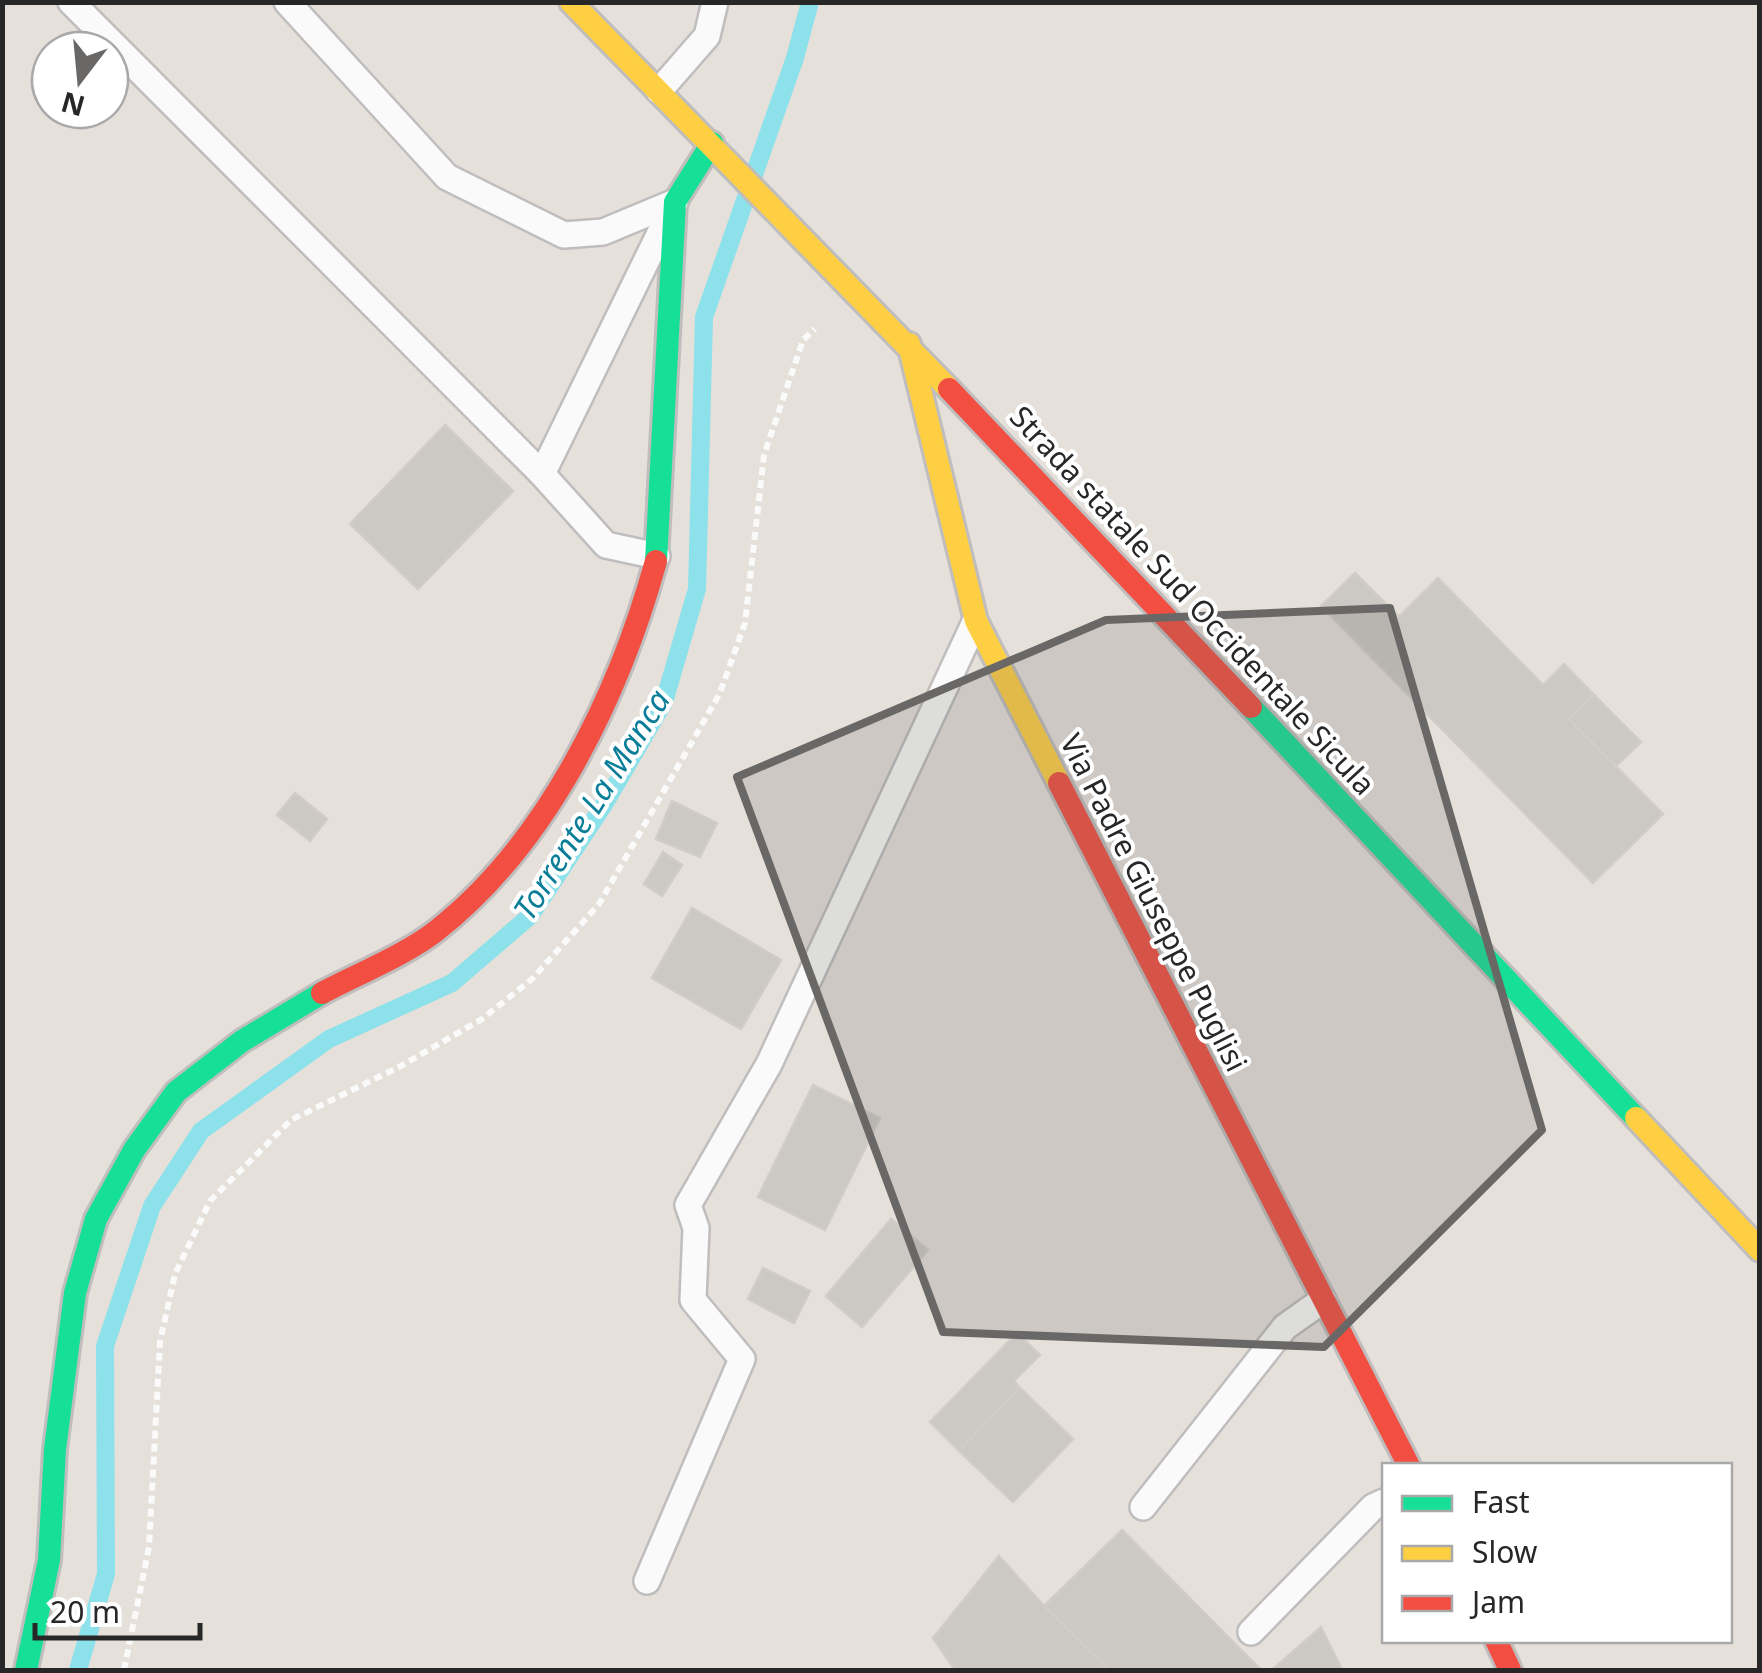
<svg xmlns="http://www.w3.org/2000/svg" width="1762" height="1673" viewBox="0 0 1762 1673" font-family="'Noto Sans',sans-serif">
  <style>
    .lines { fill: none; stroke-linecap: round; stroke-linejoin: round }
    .stream { stroke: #8ce1ea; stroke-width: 18 }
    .building { fill: #ccc9c5; stroke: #d1ccc8; stroke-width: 2.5 }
    .lane-casing { stroke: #bfbdbd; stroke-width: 30 }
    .fast-casing { stroke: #bfbdbd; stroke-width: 28 }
    .slow-casing { stroke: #bfbdbd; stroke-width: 28 }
    .jam-casing { stroke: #bfbdbd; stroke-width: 28 }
    .path { stroke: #fbfafa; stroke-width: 6; stroke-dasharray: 8 5; stroke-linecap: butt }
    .lane { stroke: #fbfafa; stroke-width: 25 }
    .fast { stroke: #16e098; stroke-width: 22 }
    .slow { stroke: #ffcf43; stroke-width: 22 }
    .jam { stroke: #f24e42; stroke-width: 22 }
    .marked { fill: #6a6866; fill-opacity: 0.2; stroke: #6a6866; stroke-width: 8; stroke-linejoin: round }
    .labels { text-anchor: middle; stroke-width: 8; stroke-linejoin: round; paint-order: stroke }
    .street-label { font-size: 30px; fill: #272727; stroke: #fff }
    .water-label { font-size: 32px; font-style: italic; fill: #0a7d98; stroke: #fff }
  </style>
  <rect width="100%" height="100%" fill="#e6e0db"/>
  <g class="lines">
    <polyline class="stream" points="78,1670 106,1574 105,1346 152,1206 201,1131 329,1039 452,983 530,916 605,803 664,702 697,589 704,317 795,58 810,2"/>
  </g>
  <g class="building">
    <polygon points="445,425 513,491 418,589 350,524"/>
    <polygon points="1355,573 1399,617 1438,578 1543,685 1564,664 1594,695 1569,719 1663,814 1593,883 1321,606"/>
    <polygon points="1594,695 1641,742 1616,766 1569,719"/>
    <polygon points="295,793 327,819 310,841 277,815"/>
    <polygon points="672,801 717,823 700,857 656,839"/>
    <polygon points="663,852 682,865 662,896 644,884"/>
    <polygon points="692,908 781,960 741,1029 652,978"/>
    <polygon points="813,1085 880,1118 825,1230 758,1197"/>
    <polygon points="891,1219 928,1250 862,1327 826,1296"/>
    <polygon points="763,1268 810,1291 794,1323 748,1299"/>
    <polygon points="1017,1333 1040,1355 1014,1381 1020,1388 959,1451 930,1422"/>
    <polygon points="1020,1388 1073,1439 1013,1502 959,1451"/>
    <polygon points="1122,1530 1261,1670 1109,1670 1044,1606"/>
    <polygon points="999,1556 1044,1606 1109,1670 955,1670 933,1638"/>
    <polygon points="1321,1627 1342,1670 1272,1670"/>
  </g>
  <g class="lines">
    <g class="lane-casing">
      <g id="lane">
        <polyline points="71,2 542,474 660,233"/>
        <polyline points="287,2 447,177 564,235 603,232 675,202"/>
        <polyline points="659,91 707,36 715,2"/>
        <polyline points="542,474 606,545 657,556"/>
        <polyline points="1143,1507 1285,1327 1323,1300"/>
        <polyline points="647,1581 742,1359 693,1300 696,1228 688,1205 769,1064 975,622"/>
        <polyline points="1251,1632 1373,1507 1384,1502"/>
      </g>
    </g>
    <g class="fast-casing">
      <g id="fast">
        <polyline points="656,561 675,202 712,143"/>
        <polyline points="1251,707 1636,1118"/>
        <polyline points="26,1670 49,1560 55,1449 75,1293 96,1219 134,1150 176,1092 242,1041 322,993"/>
      </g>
    </g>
    <g class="slow-casing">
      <g id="slow">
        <polyline points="571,2 949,389"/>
        <polyline points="909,344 976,621 1059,783"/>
        <polyline points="1636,1118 1760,1250"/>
      </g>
    </g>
    <g class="jam-casing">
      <g id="jam">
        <polyline points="949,389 1251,707"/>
        <polyline points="1059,783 1409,1466"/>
        <path d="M 322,993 C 356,975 407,954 436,931 C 548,843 619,695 656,561"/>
        <polyline points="1496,1640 1510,1670"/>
      </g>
    </g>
    <polyline class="path" points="124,1670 149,1547 160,1342 175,1274 210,1201 291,1120 399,1067 482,1019 532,979 599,904 720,693 745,623 764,455 803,340 815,329"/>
    <use href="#lane" class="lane"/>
    <use href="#fast" class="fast"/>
    <use href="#slow" class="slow"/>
    <use href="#jam" class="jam"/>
  </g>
  <path class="marked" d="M 1390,608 L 1542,1130 L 1324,1347 L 943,1332 L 737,777 L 1106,620 Z"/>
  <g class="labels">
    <g class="street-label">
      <text transform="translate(1192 601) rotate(47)" y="10">Strada statale Sud Occidentale Sicula</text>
      <text transform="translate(1153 903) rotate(63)" y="10">Via Padre Giuseppe Puglisi</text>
    </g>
    <g class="water-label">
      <text transform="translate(592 805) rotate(-58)" y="11">Torrente La Manca</text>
    </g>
  </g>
  <rect width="1762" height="1673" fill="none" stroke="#272727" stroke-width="10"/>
  <rect x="1382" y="1463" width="350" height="180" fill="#ffffff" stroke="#a9a9a9" stroke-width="2.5"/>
  <rect x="1402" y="1496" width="50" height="15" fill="#16e098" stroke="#a9a9a9" stroke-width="2.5"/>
  <text x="1472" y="1513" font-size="30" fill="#272727">Fast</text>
  <rect x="1402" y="1546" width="50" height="15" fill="#ffcf43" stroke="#a9a9a9" stroke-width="2.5"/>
  <text x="1472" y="1563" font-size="30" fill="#272727">Slow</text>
  <rect x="1402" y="1596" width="50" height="15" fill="#f24e42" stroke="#a9a9a9" stroke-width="2.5"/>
  <text x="1472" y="1613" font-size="30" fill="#272727">Jam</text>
  <g transform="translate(80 80) rotate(196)"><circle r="48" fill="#ffffff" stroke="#a9a9a9" stroke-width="2.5"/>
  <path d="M0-8L18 38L0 25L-18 38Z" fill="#6a6866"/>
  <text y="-15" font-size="28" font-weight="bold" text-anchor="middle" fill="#272727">N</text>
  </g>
  <path d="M35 1623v15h165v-15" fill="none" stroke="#272727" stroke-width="5"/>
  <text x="50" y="1623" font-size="30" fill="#272727" stroke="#ffffff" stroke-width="8" paint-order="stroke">20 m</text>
</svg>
